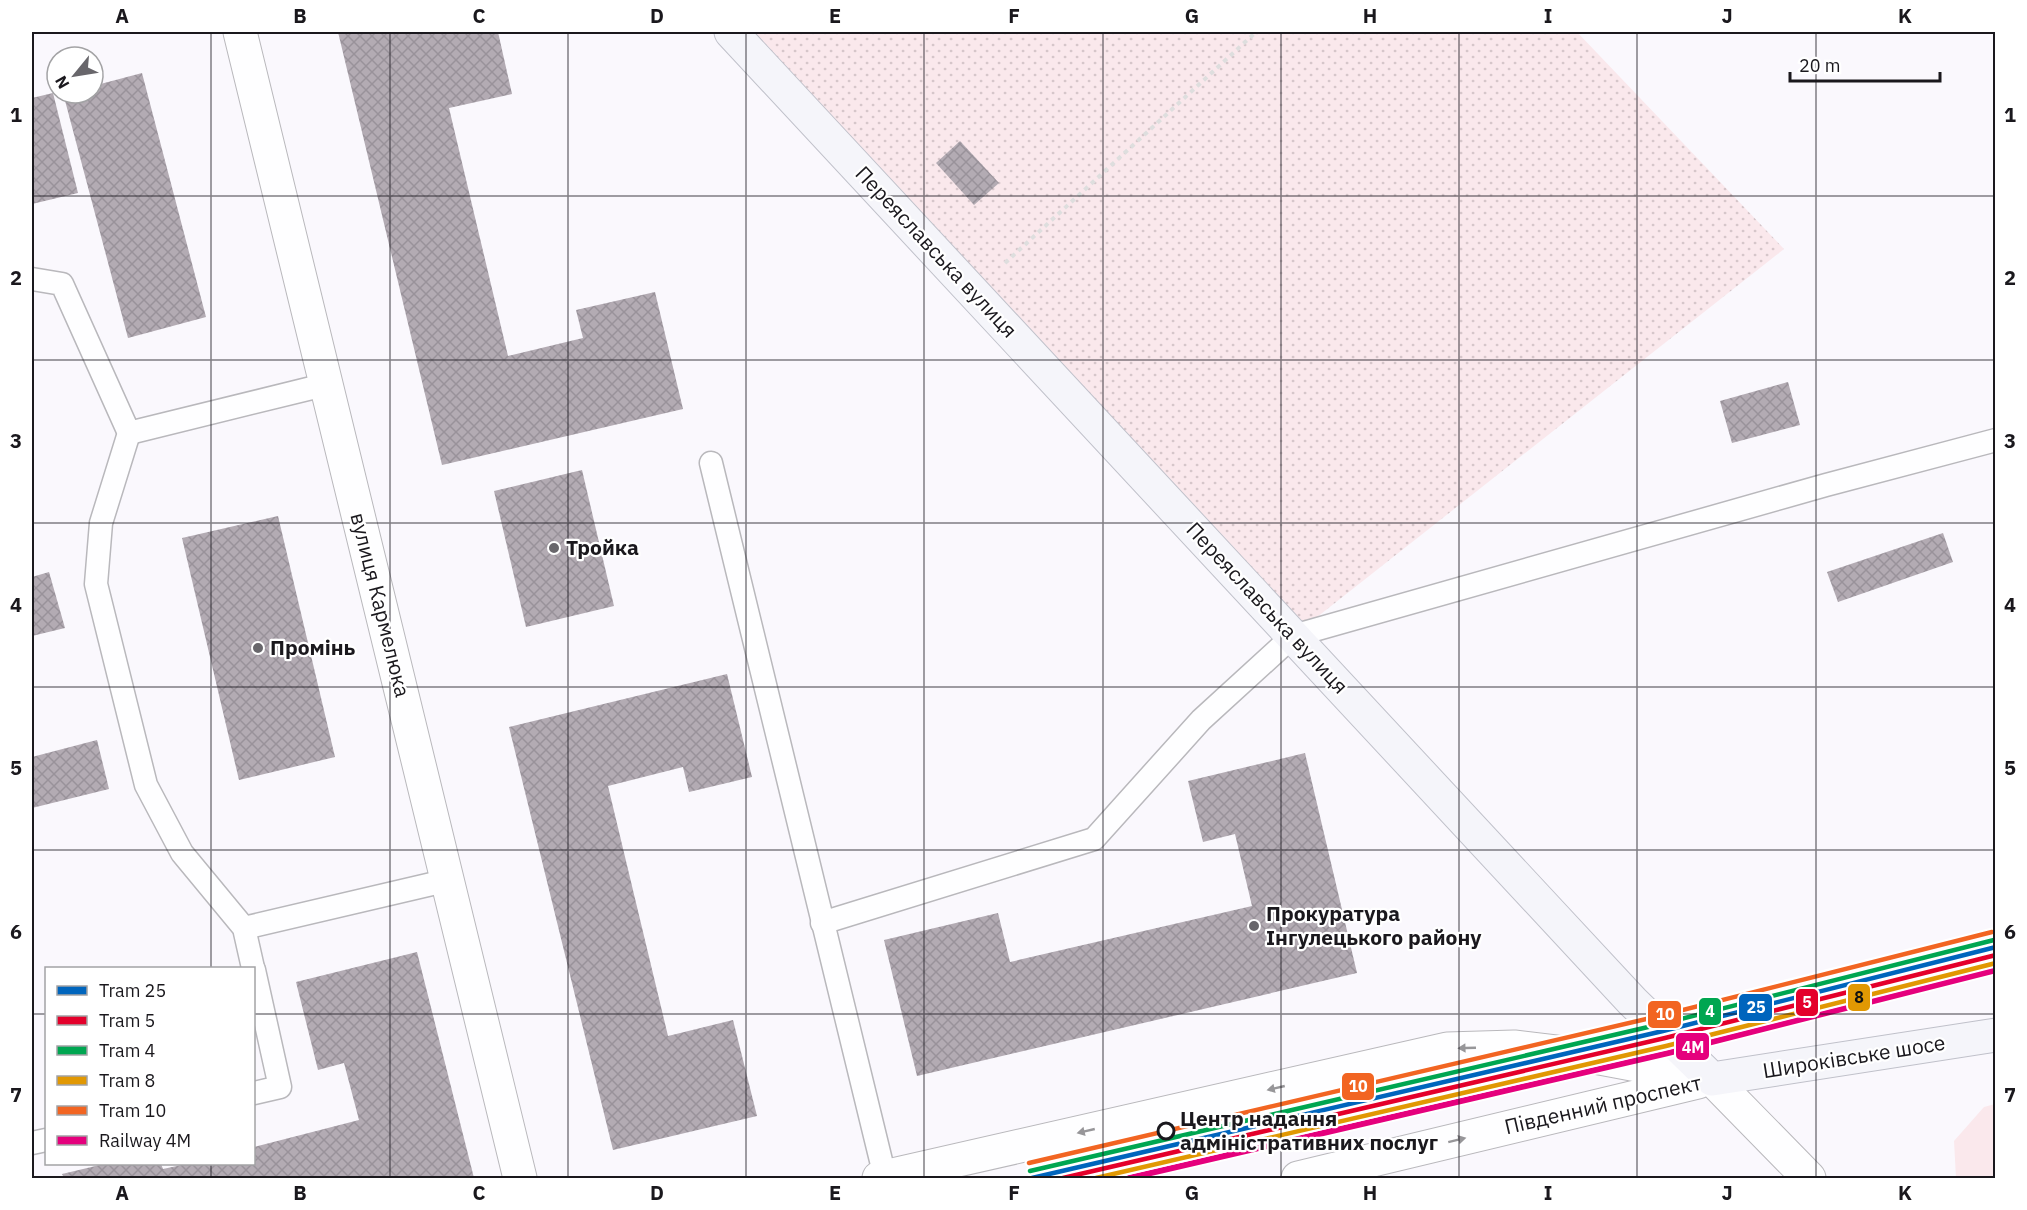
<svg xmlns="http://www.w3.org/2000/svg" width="2027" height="1210" viewBox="0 0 2027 1210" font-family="'IBM Plex Sans',sans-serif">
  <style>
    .grass { fill: #fae8ec }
    .park { fill: url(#park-dots) }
    .building { fill: url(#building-cross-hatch) }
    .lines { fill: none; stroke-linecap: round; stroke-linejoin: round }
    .lane-casing { stroke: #b9b8bc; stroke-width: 25 }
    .street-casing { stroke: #b9b8bc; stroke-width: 35 }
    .secondary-casing { stroke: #b9b8bc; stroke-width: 35 }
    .primary-casing { stroke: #c0c1ca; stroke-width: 35 }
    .path { stroke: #dedede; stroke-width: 4; stroke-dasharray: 4.5 4.5; stroke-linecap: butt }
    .lane { stroke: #fefeff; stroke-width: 22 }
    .street { stroke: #fefeff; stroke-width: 33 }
    .secondary { stroke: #fefeff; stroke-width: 33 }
    .primary { stroke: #f5f5fa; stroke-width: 33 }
    .rail-1-casing { stroke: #fff; stroke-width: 10 }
    .rail-1 { stroke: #e5007d; stroke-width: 6 }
    .tram-1-casing { stroke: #fff; stroke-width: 9 }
    .tram-2-casing { stroke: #fff; stroke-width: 9 }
    .tram-3-casing { stroke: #fff; stroke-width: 9 }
    .tram-4-casing { stroke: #fff; stroke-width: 9 }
    .tram-5-casing { stroke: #fff; stroke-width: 9 }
    .tram-1 { stroke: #0065bd; stroke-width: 4.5 }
    .tram-2 { stroke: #e4002b; stroke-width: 4.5 }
    .tram-3 { stroke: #00a651; stroke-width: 4.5 }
    .tram-4 { stroke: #e19803; stroke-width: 4.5 }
    .tram-5 { stroke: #f26522; stroke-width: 4.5 }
    .oneway { fill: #979699 }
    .grid { fill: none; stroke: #1a181d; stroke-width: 1.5; stroke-opacity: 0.55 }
    .poi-dot { fill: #68666b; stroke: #fff; stroke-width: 2 }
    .stop-dot { fill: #fff; stroke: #1a181d; stroke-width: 3 }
    .labels { text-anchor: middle; stroke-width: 4.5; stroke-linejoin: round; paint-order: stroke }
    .street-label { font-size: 21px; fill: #1a181d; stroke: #fff }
    .poi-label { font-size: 21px; font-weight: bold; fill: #1a181d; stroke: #fff; text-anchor: start }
    .stop-label { font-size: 21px; font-weight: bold; fill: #1a181d; stroke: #fff; text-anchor: start }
    .line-badge { stroke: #fff; stroke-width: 2 }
    .badge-label { font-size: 16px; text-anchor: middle; font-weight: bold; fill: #fff }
    .pale-badge-label { font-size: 16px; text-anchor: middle; font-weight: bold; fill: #111 }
    .neatline { fill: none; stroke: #1a181d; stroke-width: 2 }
    .grid-label { font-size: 20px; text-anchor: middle; font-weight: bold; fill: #1a181d }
  </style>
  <defs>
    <pattern id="park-dots" width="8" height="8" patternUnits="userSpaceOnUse" patternTransform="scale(1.5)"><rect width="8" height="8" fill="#fae8ec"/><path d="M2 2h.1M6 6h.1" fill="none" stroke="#d6c6ca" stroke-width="1.8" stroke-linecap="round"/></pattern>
    <pattern id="building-cross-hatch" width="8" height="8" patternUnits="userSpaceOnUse" patternTransform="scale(1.5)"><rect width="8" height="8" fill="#b3abb3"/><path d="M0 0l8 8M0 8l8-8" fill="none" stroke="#99929a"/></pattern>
  </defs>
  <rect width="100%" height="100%" fill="#faf8fd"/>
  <polygon class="grass" points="1995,1104 1995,1178 1956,1178 1954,1141 1984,1107"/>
  <polygon class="park" points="731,32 1577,32 1784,249 1293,636"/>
  <g class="building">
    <polygon points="338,32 498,32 512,94 449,108 508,356 583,338 576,310 655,292 683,409 442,465"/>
    <polygon points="142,73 206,317 128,338 63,93 93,93 93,86"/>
    <polygon points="53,93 78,193 32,204 32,98"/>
    <polygon points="960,141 999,183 974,205 936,163"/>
    <polygon points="1788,382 1800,425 1732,443 1720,401"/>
    <polygon points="582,470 614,606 526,627 494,491"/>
    <polygon points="278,516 335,757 239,780 182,538"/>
    <polygon points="1943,533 1953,562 1838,602 1827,572"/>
    <polygon points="49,572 65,628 32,636 32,577"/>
    <polygon points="727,674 752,777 689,792 683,767 608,786 668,1036 733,1020 757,1116 613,1150 509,727"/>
    <polygon points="97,740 109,789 32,808 32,757"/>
    <polygon points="1305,753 1357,973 917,1076 884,940 998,913 1010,962 1252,906 1235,834 1203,842 1188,781"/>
    <polygon points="417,952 474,1178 64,1178 62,1174 104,1164 161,1164 163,1169 186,1164 254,1164 254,1147 359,1120 344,1063 318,1070 296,982"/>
  </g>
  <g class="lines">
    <g class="lane-casing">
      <g id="lane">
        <polyline points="32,279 62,284 129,433 324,385"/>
        <polyline points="129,433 101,523 96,584 146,785 182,853 244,928 253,968"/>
        <polyline points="711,463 885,1177"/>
        <polyline points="822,923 1094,839 1201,720 1293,636 1826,485 1996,440"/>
        <polyline points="244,928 449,880"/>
        <polyline points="254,970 280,1087 254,1093"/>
        <polyline points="32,1143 46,1140"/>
      </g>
    </g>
    <g class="street-casing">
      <path id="street" d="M 240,32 C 331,414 429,796 520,1178"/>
    </g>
    <g class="secondary-casing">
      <g id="secondary">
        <polyline points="1712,1079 1809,1178"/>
        <polyline points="879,1178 1447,1049 1514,1047 1589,1056 1712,1079"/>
        <polyline points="1298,1178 1698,1082"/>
      </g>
    </g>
    <g class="primary-casing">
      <polyline id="primary" points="731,32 1632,1001 1712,1079 1996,1035"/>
    </g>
    <polyline class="path" points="1005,263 1256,32"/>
    <use href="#lane" class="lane"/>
    <use href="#street" class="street"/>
    <use href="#secondary" class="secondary"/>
    <use href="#primary" class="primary"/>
    <g class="rail-1-casing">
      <polyline id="rail-1" points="1129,1178 1668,1053 1996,970"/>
    </g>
    <use href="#rail-1" class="rail-1"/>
    <g class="tram-1-casing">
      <polyline id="tram-1" points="1032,1178 1663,1031 1996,947"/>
    </g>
    <g class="tram-2-casing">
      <polyline id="tram-2" points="1063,1178 1665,1038 1996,955"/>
    </g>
    <g class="tram-3-casing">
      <polyline id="tram-3" points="1030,1171 1661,1024 1994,940"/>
    </g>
    <g class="tram-4-casing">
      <polyline id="tram-4" points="1096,1178 1666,1046 1996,963"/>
    </g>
    <g class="tram-5-casing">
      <polyline id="tram-5" points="1029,1163 1659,1016 1992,932"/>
    </g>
    <use href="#tram-1" class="tram-1"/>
    <use href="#tram-2" class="tram-2"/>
    <use href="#tram-3" class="tram-3"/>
    <use href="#tram-4" class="tram-4"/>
    <use href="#tram-5" class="tram-5"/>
  </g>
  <defs><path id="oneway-solid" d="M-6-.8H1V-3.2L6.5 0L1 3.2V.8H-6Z" transform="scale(1.5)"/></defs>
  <g class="oneway">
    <use href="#oneway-solid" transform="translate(1467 1048) rotate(178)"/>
    <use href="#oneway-solid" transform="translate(1276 1088) rotate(167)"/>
    <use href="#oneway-solid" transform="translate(1086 1131) rotate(167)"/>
    <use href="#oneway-solid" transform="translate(1457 1140) rotate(-14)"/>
  </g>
  <path class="grid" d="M 211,32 L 211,968M 390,32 L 390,1178M 568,32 L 568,1178M 746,32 L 746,1178M 924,32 L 924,1178M 1103,32 L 1103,1178M 1281,32 L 1281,1178M 1459,32 L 1459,1178M 1637,32 L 1637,1178M 1816,32 L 1816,1178M 32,196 L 1996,196M 32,360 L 1996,360M 32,523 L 1996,523M 32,687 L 1996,687M 32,850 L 1996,850M 32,1014 L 46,1014M 254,1014 L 1996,1014M 211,1164 L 211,1178"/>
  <g class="poi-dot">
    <circle cx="554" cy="548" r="6"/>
    <circle cx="258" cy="648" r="6"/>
    <circle cx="1254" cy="926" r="6"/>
  </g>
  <circle class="stop-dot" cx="1166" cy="1131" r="8"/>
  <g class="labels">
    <g class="street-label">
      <text transform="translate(936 252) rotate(47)" y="7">Переяславська вулиця</text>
      <text transform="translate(380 605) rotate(76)" y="7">вулиця Кармелюка</text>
      <text transform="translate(1267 608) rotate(47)" y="7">Переяславська вулиця</text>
      <text transform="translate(1854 1057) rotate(-9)" y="7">Широківське шосе</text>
      <text transform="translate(1603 1105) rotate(-13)" y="7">Південний проспект</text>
    </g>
    <g class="poi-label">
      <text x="566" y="555">Тройка</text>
      <text x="270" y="655">Промінь</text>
      <text x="1266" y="921">Прокуратура<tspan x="1266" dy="24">Інгулецького району</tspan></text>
    </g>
    <g class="stop-label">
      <text x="1180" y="1126">Центр надання<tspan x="1180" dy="24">адміністративних послуг</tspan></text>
    </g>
  </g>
  <g class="line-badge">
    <rect x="1847" y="983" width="24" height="29" rx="6" fill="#e19803"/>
    <rect x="1795" y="988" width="24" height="29" rx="6" fill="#e4002b"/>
    <rect x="1738" y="993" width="35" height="29" rx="6" fill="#0065bd"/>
    <rect x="1698" y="997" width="24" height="29" rx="6" fill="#00a651"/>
    <rect x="1647" y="1000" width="35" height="29" rx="6" fill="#f26522"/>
    <rect x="1675" y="1032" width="35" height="29" rx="6" fill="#e5007d"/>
    <rect x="1341" y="1072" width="34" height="29" rx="6" fill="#f26522"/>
  </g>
  <g class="badge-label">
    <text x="1807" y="1008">5</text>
    <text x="1756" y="1013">25</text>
    <text x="1710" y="1017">4</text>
    <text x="1665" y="1020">10</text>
    <text x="1693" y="1053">4М</text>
    <text x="1358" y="1092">10</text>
  </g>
  <g class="pale-badge-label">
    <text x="1859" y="1003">8</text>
  </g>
  <rect width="2027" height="1210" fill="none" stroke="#ffffff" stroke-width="66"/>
  <rect x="45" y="967" width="210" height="198" fill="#ffffff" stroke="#a3a3a5" stroke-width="1.5"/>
  <rect x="57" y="986" width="30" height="9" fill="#0065bd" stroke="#a3a3a5" stroke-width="1.5"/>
  <text x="99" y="997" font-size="18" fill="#1a181d">Tram 25</text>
  <rect x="57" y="1016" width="30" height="9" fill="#e4002b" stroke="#a3a3a5" stroke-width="1.5"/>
  <text x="99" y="1027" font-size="18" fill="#1a181d">Tram 5</text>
  <rect x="57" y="1046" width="30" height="9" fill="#00a651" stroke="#a3a3a5" stroke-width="1.5"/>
  <text x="99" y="1057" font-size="18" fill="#1a181d">Tram 4</text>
  <rect x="57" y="1076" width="30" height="9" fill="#e19803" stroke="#a3a3a5" stroke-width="1.5"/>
  <text x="99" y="1087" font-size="18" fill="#1a181d">Tram 8</text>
  <rect x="57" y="1106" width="30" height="9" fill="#f26522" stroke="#a3a3a5" stroke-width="1.5"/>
  <text x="99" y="1117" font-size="18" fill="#1a181d">Tram 10</text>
  <rect x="57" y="1136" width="30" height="9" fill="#e5007d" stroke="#a3a3a5" stroke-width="1.5"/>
  <text x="99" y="1147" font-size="18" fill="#1a181d">Railway 4М</text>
  <g transform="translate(75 75) rotate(240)"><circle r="28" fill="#ffffff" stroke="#a3a3a5" stroke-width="1.5"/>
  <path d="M0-4.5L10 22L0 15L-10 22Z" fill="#68666b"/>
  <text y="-9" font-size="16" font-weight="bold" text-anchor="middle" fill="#1a181d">N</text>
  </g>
  <path d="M1790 72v9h150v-9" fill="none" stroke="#1a181d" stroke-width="3"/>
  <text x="1799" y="72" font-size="18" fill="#1a181d" stroke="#ffffff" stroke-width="4.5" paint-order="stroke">20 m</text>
  <rect x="33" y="33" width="1961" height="1144" class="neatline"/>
  <g class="grid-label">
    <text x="122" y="23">A</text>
    <text x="300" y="23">B</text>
    <text x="479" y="23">C</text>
    <text x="657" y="23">D</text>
    <text x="835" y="23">E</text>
    <text x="1014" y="23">F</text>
    <text x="1192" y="23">G</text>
    <text x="1370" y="23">H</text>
    <text x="1548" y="23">I</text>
    <text x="1727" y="23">J</text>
    <text x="1905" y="23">K</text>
    <text x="16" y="122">1</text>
    <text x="2010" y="122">1</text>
    <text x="16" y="285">2</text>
    <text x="2010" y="285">2</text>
    <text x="16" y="448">3</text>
    <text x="2010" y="448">3</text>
    <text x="16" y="612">4</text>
    <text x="2010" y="612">4</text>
    <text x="16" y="775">5</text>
    <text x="2010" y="775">5</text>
    <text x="16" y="939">6</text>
    <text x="2010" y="939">6</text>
    <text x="16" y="1102">7</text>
    <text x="2010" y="1102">7</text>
    <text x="122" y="1200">A</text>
    <text x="300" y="1200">B</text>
    <text x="479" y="1200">C</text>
    <text x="657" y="1200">D</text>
    <text x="835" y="1200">E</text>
    <text x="1014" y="1200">F</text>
    <text x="1192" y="1200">G</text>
    <text x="1370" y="1200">H</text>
    <text x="1548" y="1200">I</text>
    <text x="1727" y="1200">J</text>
    <text x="1905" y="1200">K</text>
  </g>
</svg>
